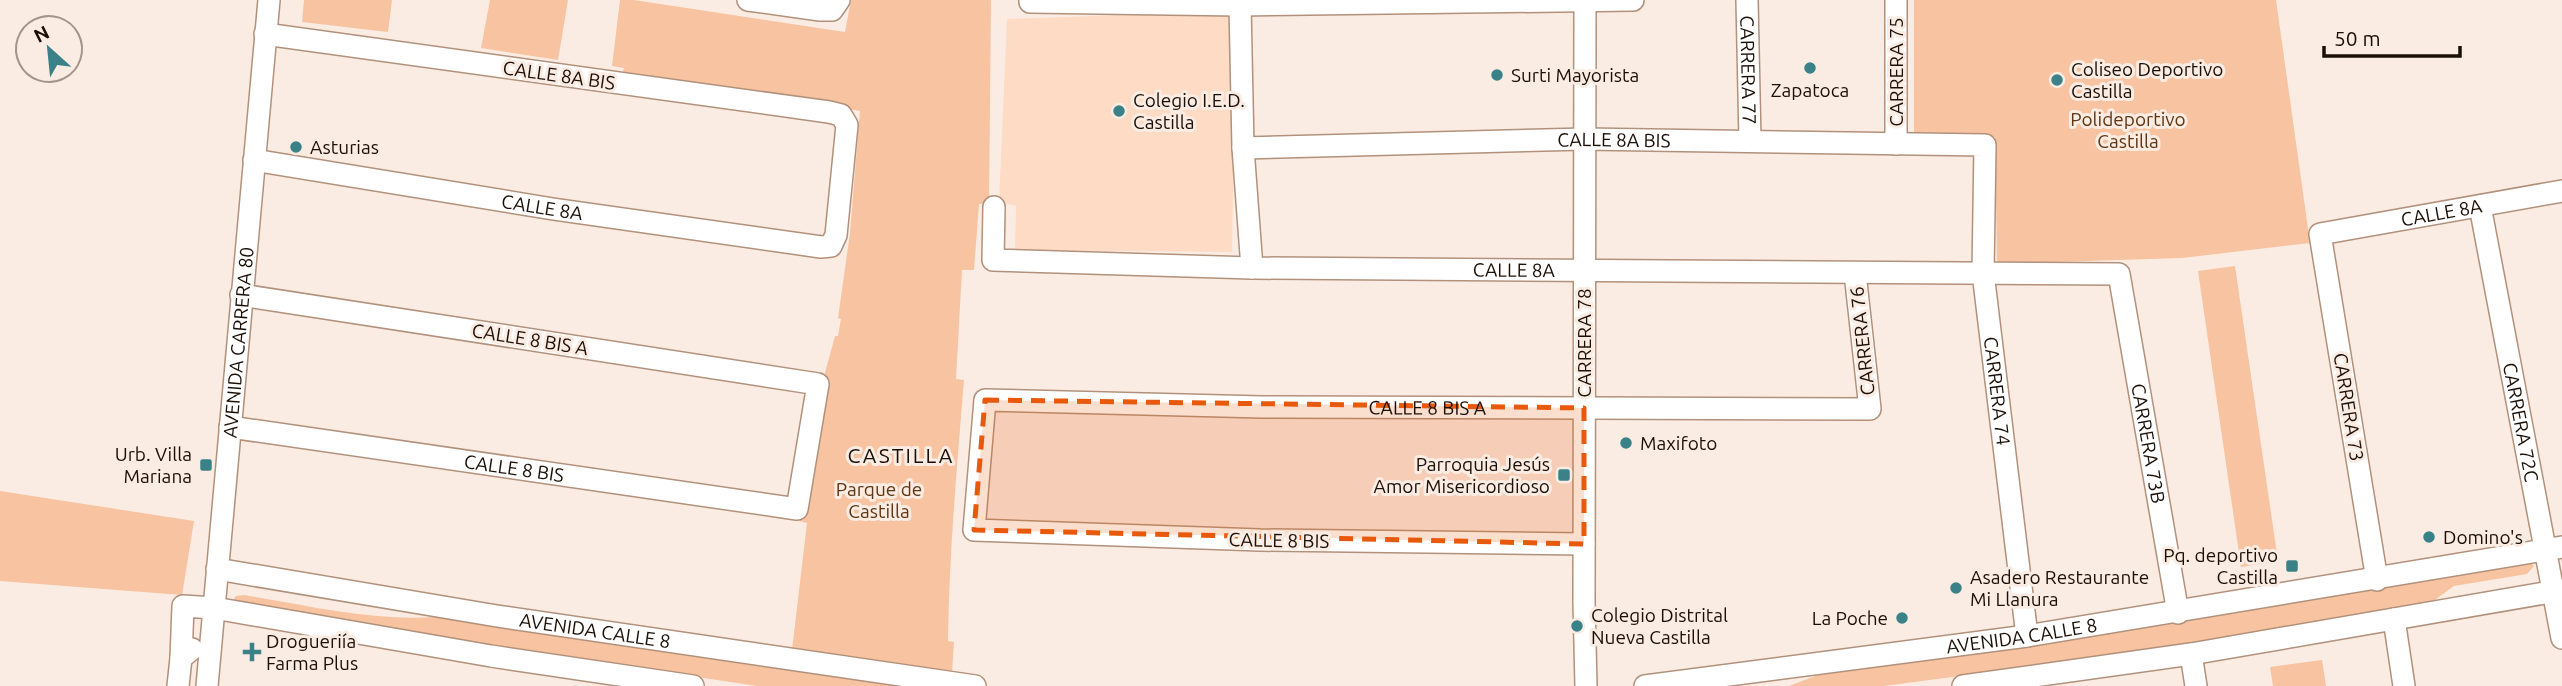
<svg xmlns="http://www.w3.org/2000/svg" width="2562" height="686" viewBox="0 0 2562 686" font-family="Ubuntu,sans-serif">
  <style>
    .built { fill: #fddbc5 }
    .green { fill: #f7c3a1 }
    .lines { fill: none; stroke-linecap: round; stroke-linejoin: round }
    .minor-casing { stroke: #b1917b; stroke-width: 24 }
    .minor { stroke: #fff; stroke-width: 21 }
    .marked { fill: #e8590c; fill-opacity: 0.2; stroke: #e8590c; stroke-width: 5; stroke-dasharray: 14 9; stroke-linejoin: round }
    .poi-dot { fill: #3a8287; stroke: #faece3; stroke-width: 2.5 }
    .labels { text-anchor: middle; stroke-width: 6; stroke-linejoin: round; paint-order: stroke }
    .poi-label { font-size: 19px; fill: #1a0f07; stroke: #faece3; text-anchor: start }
    .street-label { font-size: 19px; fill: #1a0f07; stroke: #faece3 }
    .park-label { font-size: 19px; fill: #613512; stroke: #faece3 }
    .neighbourhood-label { font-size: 21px; letter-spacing: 2px; fill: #1a0f07; stroke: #faece3 }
  </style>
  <rect width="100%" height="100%" fill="#faece3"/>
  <polygon class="built" points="1236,11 1232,252 1015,250 1016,206 999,202 1007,19"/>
  <g class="green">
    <polygon points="304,0 392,0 388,32 302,22"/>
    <polygon points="490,0 568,0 558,60 481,48"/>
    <path d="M 620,0 L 634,0 L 845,32 L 851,0 L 991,0 L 989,203 L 979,204 L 974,270 L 962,270 L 956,379 L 964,380 C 957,467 949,554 948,641 L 954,642 L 952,673 L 792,650 L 807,523 L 799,521 L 823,380 L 835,336 L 838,336 L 841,319 L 838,318 L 850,233 L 860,111 L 623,72 L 624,68 L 612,66 Z"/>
    <polygon points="1914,0 2276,0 2310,243 2182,258 1997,264 1995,137 1914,135"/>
    <polygon points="2235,266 2278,561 2241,567 2198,271"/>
    <polygon points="0,491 194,521 182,595 0,581"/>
    <polygon points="2529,562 2534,566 2527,574 2454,586 2428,605 2127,654 1884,686 1789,686 1818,675 2184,621"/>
    <path d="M 244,595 C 312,606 380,623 448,616 L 916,686 L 757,686 L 237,608 L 233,600 L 236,596 Z"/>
    <polygon points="2322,660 2326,686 2273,686 2270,667"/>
  </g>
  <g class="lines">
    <g class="minor-casing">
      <g id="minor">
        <polyline points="748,0 820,10 832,10 839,0"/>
        <polyline points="1030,0 1030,2 1240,5 1633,0"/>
        <polyline points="1585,0 1584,602 1586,686"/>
        <path id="s1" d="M 1747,0 L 1750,141"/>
        <polyline points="1240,5 1243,148 1252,268"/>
        <polyline points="1896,144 1896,0"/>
        <path id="s2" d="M 1243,148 L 1585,139 L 1985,145 L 1983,273 L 2027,636"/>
        <path id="s3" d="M 254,160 L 553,209 L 821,247 L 831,246 L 836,235 L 847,125 L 841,115 L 829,112 L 265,34"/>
        <path id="s4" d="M 2480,206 L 2562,638"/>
        <path id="s5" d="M 994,207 L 993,260 L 1252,268 L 2119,274 L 2178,613"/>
        <path id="s6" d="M 230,427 L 797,509 L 818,384 L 241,295"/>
        <path id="s7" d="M 1584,544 L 1260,540 L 974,530 L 985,400 L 1262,407 L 1870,409 L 1855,273"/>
        <path id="s8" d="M 217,569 L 497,616 L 975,686"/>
        <path id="s9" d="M 2377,580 L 2320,234 L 2562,191"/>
        <polyline points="2394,619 2404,686"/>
        <polyline points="2191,654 2196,686"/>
        <polyline points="181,658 183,606 214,608 491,656 693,686"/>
        <polyline points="178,686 181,658 192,649"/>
        <path id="s10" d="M 207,686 L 269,0"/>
        <path id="s11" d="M 1645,686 L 2027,636 L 2562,547"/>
        <polyline points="1963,686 2191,654 2562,590"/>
      </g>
    </g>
    <use href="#minor" class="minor"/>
  </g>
  <path class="marked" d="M 985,400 L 1584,408 L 1584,544 L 974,530 Z"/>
  <g class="poi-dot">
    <circle cx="1810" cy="68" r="7"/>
    <circle cx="1497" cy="75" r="7"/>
    <circle cx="2057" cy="80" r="7"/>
    <circle cx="1119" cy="111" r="7"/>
    <circle cx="296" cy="147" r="7"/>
    <circle cx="1626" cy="443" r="7"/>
    <rect x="199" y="458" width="14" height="14" rx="3.5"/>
    <rect x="1557" y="468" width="14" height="14" rx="3.5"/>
    <circle cx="2429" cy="537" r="7"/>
    <rect x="2285" y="559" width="14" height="14" rx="3.5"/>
    <circle cx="1956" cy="588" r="7"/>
    <circle cx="1902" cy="618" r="7"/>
    <circle cx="1577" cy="626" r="7"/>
    <path d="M248.5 641.5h7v7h7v7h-7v7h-7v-7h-7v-7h7z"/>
  </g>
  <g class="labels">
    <g class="poi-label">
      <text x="2071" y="76">Coliseo Deportivo<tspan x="2071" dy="22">Castilla</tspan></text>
      <text x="1511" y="82">Surti Mayorista</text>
      <text x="1810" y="97" text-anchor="middle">Zapatoca</text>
      <text x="1133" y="107">Colegio I.E.D.<tspan x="1133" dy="22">Castilla</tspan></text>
      <text x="310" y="154">Asturias</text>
      <text x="1640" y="450">Maxifoto</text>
      <text x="192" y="461" text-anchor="end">Urb. Villa<tspan x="192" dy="22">Mariana</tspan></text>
      <text x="1550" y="471" text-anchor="end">Parroquia Jesús<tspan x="1550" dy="22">Amor Misericordioso</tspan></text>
      <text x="2443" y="544">Domino's</text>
      <text x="2278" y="562" text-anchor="end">Pq. deportivo<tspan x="2278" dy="22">Castilla</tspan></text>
      <text x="1970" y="584">Asadero Restaurante<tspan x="1970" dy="22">Mi Llanura</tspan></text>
      <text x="1591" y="622">Colegio Distrital<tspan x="1591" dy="22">Nueva Castilla</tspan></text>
      <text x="1888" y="625" text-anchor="end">La Poche</text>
      <text x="266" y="648">Drogueriía<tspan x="266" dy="22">Farma Plus</tspan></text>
    </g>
    <g class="street-label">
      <text dy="7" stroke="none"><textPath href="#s1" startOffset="70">CARRERA 77</textPath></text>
      <text transform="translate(1896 72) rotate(-90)" y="7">CARRERA 75</text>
      <text transform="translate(559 75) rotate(8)" y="7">CALLE 8A BIS</text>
      <text dy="7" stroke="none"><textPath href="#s2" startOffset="371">CALLE 8A BIS</textPath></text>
      <text dy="7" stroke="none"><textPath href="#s3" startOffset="292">CALLE 8A</textPath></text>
      <text dy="7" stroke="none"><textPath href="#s9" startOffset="474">CALLE 8A</textPath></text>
      <text dy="7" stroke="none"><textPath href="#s5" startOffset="574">CALLE 8A</textPath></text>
      <text transform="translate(530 339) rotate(9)" y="7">CALLE 8 BIS A</text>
      <text transform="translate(1862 341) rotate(-96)" y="7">CARRERA 76</text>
      <text dy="7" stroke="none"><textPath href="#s10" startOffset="345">AVENIDA CARRERA 80</textPath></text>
      <text transform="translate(1584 343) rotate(-90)" y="7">CARRERA 78</text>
      <text dy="7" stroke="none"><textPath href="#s2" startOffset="989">CARRERA 74</textPath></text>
      <text dy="7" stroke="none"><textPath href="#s7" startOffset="1183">CALLE 8 BIS A</textPath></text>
      <text transform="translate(2349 407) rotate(81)" y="7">CARRERA 73</text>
      <text dy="7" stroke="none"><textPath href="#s4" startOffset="220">CARRERA 72C</textPath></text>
      <text dy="7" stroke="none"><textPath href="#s5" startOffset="1351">CARRERA 73B</textPath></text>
      <text dy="7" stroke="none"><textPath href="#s6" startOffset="287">CALLE 8 BIS</textPath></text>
      <text transform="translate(1279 540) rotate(1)" y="7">CALLE 8 BIS</text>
      <text dy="7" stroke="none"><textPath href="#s8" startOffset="383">AVENIDA CALLE 8</textPath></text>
      <text dy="7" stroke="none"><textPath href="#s11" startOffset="380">AVENIDA CALLE 8</textPath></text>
    </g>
    <g class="park-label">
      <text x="2128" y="126">Polideportivo<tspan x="2128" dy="22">Castilla</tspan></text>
      <text x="879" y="496">Parque de<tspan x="879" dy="22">Castilla</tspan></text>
    </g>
    <g class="neighbourhood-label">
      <text x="901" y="463">CASTILLA</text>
    </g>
  </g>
  <g transform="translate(49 49) rotate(333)"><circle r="33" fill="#faece3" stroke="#a0948b" stroke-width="2"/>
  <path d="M0-5L12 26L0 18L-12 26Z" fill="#3a8287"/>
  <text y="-10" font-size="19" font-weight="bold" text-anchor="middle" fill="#1a0f07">N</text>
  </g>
  <path d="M2324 46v10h136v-10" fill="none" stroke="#1a0f07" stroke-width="3.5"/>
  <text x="2334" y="46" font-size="21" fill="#1a0f07" stroke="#faece3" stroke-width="5" paint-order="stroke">50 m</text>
</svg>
